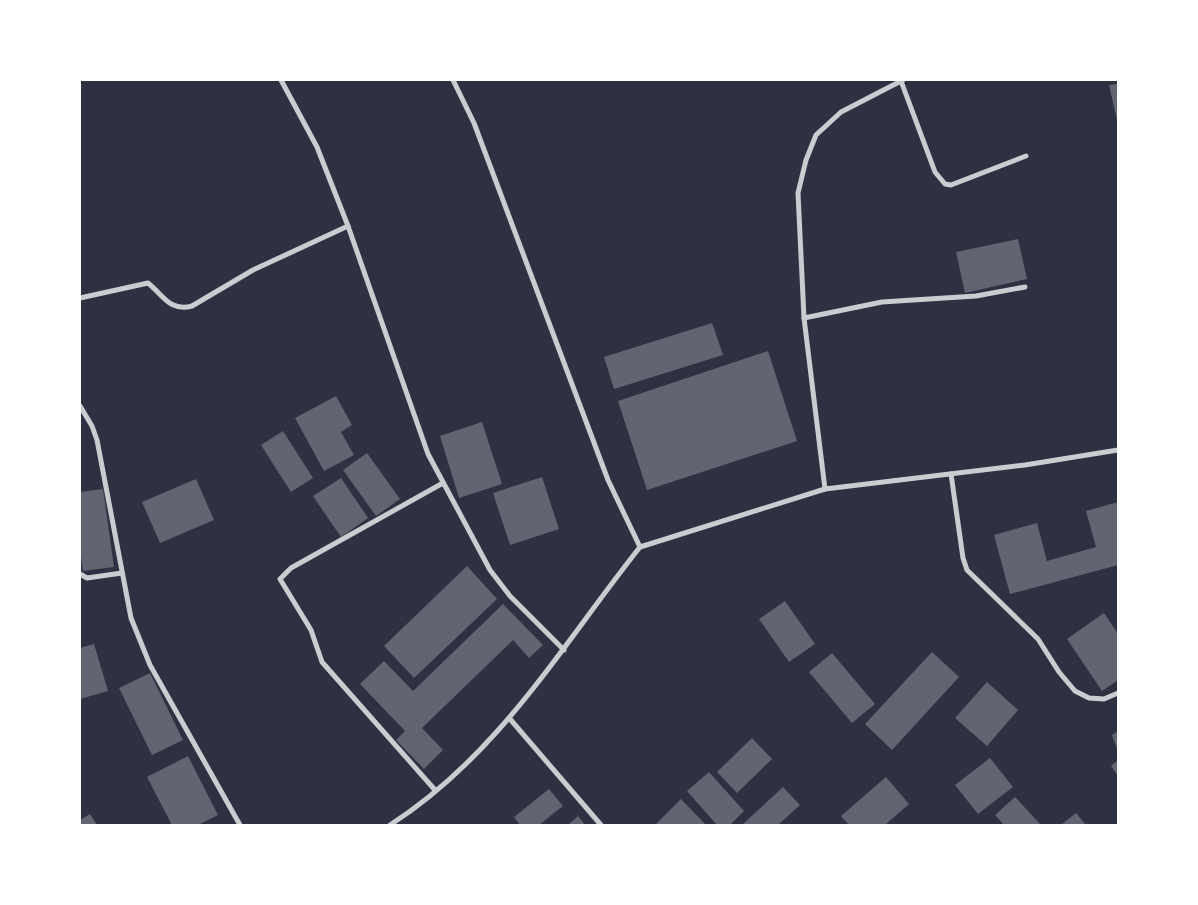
<svg xmlns="http://www.w3.org/2000/svg" width="1198" height="905" viewBox="0 0 1198 905" font-family="'Roboto Condensed',sans-serif">
  <style>
    .building { fill: #626471 }
    .lines { fill: none; stroke-linecap: round; stroke-linejoin: round }
    .minor { stroke: #caccd0; stroke-width: 5 }
  </style>
  <rect width="100%" height="100%" fill="#2d3142"/>
  <g class="building">
    <polygon points="1118,84 1118,120 1117,120 1109,85"/>
    <polygon points="1018,239 1027,279 965,293 956,252"/>
    <polygon points="712,323 723,355 614,389 604,357"/>
    <polygon points="768,351 797,441 647,490 618,401"/>
    <polygon points="336,396 352,425 341,432 354,455 324,471 295,418"/>
    <polygon points="482,422 502,484 459,498 440,436"/>
    <polygon points="283,431 313,478 291,492 261,445"/>
    <polygon points="367,453 400,499 376,516 343,470"/>
    <polygon points="542,477 559,529 510,545 493,493"/>
    <polygon points="341,478 368,518 341,537 313,496"/>
    <polygon points="196,479 214,520 160,543 142,502"/>
    <polygon points="103,489 114,567 83,571 80,550 80,492"/>
    <polygon points="1118,502 1118,565 1010,594 994,535 1037,523 1047,561 1096,547 1086,511"/>
    <polygon points="467,566 497,599 414,678 384,646"/>
    <polygon points="785,601 815,644 789,662 759,619"/>
    <polygon points="503,604 543,645 529,658 513,640 422,728 443,750 424,769 396,740 405,731 360,684 384,661 413,691"/>
    <polygon points="1104,613 1118,634 1118,680 1102,691 1067,639"/>
    <polygon points="94,644 108,691 80,699 80,648"/>
    <polygon points="932,652 959,677 892,750 865,724"/>
    <polygon points="832,653 875,704 852,723 809,672"/>
    <polygon points="150,673 183,740 152,755 119,688"/>
    <polygon points="987,682 1018,710 987,746 955,718"/>
    <polygon points="1118,731 1118,752 1112,735"/>
    <polygon points="752,738 772,759 737,793 717,772"/>
    <polygon points="188,756 218,815 198,825 172,825 147,777"/>
    <polygon points="990,758 1013,787 978,814 955,785"/>
    <polygon points="1118,760 1118,776 1111,766"/>
    <polygon points="709,772 744,811 730,825 717,825 687,791"/>
    <polygon points="886,777 909,804 885,825 849,825 841,816"/>
    <polygon points="783,787 800,805 778,825 742,825"/>
    <polygon points="549,789 563,806 539,825 520,825 514,817"/>
    <polygon points="1015,797 1041,825 1004,825 995,815"/>
    <polygon points="681,799 706,825 655,825"/>
    <polygon points="1076,813 1086,825 1061,825"/>
    <polygon points="90,814 97,825 80,825 80,820"/>
    <polygon points="578,816 585,825 568,825"/>
  </g>
  <g class="lines">
    <g class="minor">
      <polyline points="281,80 317,147 348,226 428,454 490,570 510,596 564,650"/>
      <polyline points="453,80 474,123 608,480 640,547"/>
      <polyline points="901,81 935,172 945,184 951,185 1026,156"/>
      <path d="M 80,298 L 148,283 C 164,296 170,312 192,306 L 253,270 L 348,226"/>
      <polyline points="804,318 882,302 976,296 1025,287"/>
      <polyline points="80,406 92,426 97,440 131,618 150,665 240,825"/>
      <polyline points="951,474 963,558 967,570 1038,639 1059,672 1075,691 1089,698 1104,699 1118,693"/>
      <polyline points="825,489 804,318 798,193 806,160 816,135 841,112 903,80"/>
      <polyline points="640,547 825,489 1025,465 1118,450"/>
      <polyline points="80,574 87,578 122,573"/>
      <polyline points="510,719 601,825"/>
      <polyline points="435,790 322,662 311,630 280,579 291,568 443,483"/>
      <path d="M 390,825 C 499,755 562,645 640,547"/>
    </g>
  </g>
  <rect width="1198" height="905" fill="none" stroke="#ffffff" stroke-width="162"/>
</svg>
